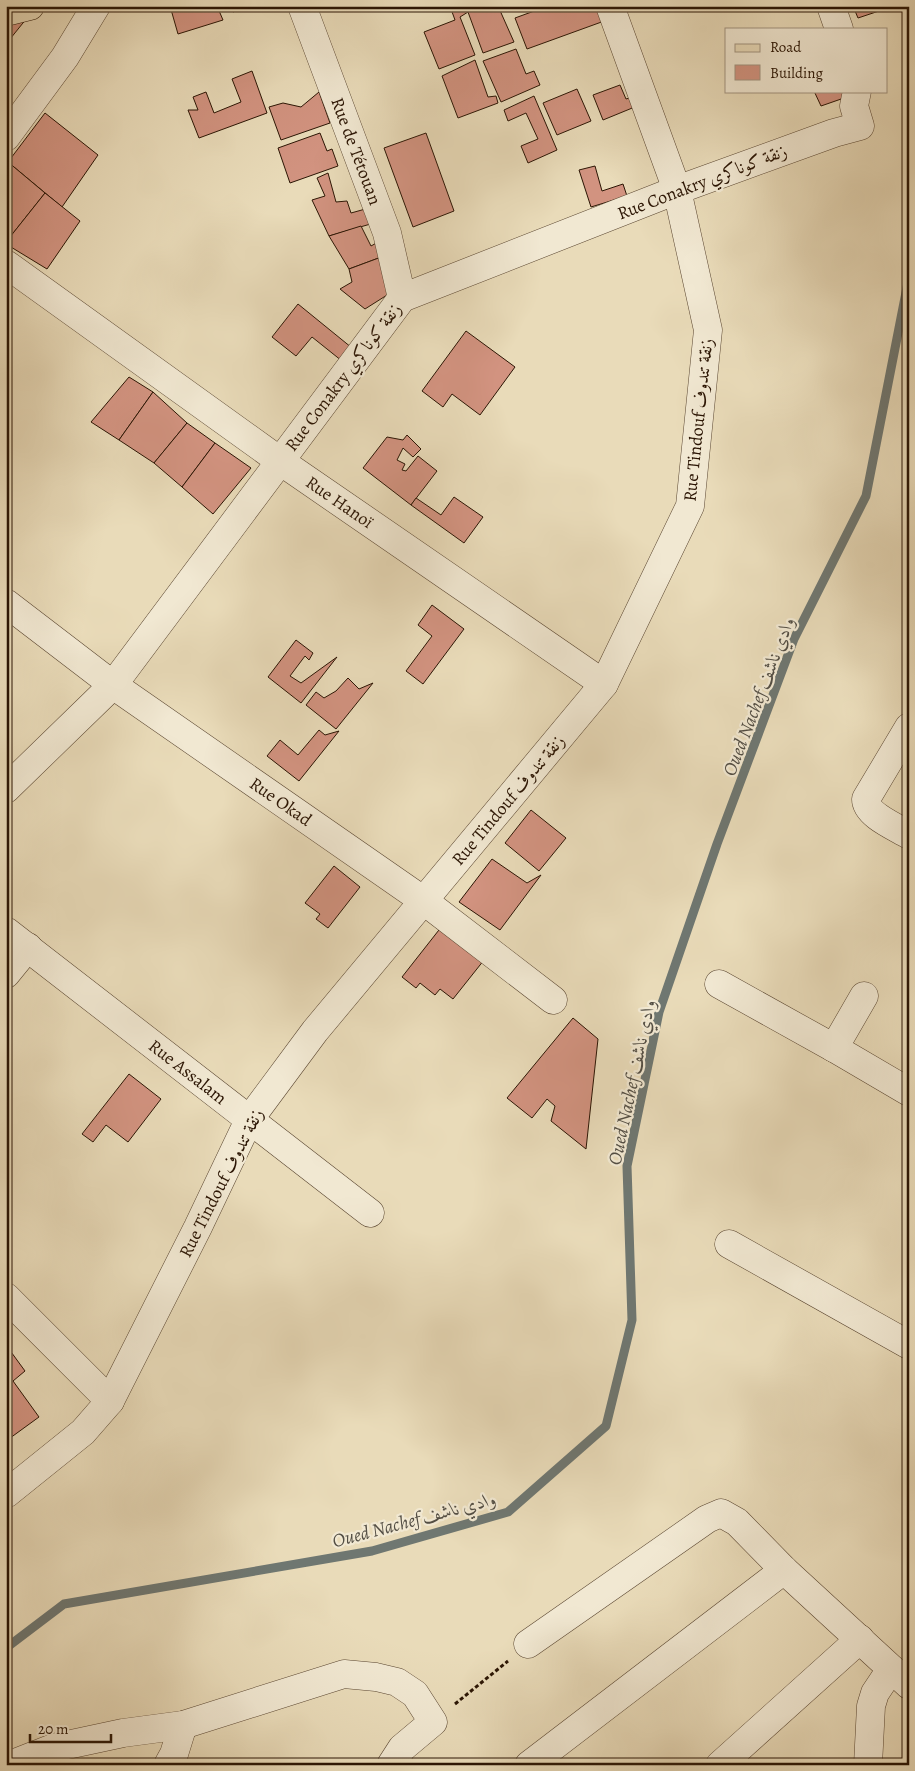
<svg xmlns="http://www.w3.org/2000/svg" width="915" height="1771" viewBox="0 0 915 1771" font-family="Alegreya,Amiri,serif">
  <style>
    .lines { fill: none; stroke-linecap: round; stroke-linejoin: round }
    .stream { stroke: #6f7771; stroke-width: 9 }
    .building { fill: #d29380; stroke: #2b1504 }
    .minor-casing { stroke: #5a4631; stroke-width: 29 }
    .major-casing { stroke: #2b1504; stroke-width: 29 }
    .path { stroke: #2b1504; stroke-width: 3; stroke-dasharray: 4 2.5; stroke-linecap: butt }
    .minor { stroke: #f1e8d2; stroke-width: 28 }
    .major { stroke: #e9dbb9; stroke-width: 28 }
    .labels { text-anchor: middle; stroke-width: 4.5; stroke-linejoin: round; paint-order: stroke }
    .street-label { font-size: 18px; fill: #2b1504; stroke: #f1e8d2 }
    .water-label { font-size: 19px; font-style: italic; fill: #534e44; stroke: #f1e8d2 }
  </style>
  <rect width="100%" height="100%" fill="#e9dbb9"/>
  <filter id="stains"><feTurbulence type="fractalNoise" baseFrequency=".004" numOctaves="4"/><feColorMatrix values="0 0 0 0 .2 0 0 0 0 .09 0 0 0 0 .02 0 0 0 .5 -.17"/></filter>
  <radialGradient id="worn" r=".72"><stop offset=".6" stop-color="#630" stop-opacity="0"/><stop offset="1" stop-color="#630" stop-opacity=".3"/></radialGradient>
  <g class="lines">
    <polyline class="stream" points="6,1648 64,1604 372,1551 508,1512 606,1426 632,1320 627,1166 659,1012 717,844 794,639 866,496 909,277"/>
  </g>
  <g class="building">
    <polygon points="170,6 217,6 223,20 178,34"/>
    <polygon points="231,6 251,6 233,12"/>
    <polygon points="368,6 383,6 369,11"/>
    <polygon points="459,6 467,6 468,12 460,17 475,55 439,69 424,32 455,20 451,9"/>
    <polygon points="481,6 498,6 514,42 483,53 468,12"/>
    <polygon points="548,6 602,6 607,20 527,49 515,18"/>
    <polygon points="853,6 894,6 858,18"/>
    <polygon points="27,18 6,44 6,22"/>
    <polygon points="516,49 526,74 534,71 540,85 501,102 483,61"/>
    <polygon points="475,60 488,97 496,96 498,103 458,118 442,76"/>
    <polygon points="252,71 267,113 199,138 188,110 198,110 193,97 206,92 214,113 241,102 232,79"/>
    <polygon points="620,85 626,99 638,95 642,104 603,120 593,95"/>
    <polygon points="577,89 591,121 557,135 543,103"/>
    <polygon points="814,91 849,91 844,98 821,106"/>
    <polygon points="319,92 330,123 281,140 269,107 283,103 301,107"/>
    <polygon points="534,96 557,150 528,163 521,146 538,139 526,113 508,121 504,110"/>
    <polygon points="45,113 98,155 62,207 8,162"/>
    <polygon points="320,133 327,151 332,149 338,166 290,183 278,148"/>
    <polygon points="426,133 454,211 413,227 384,148"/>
    <polygon points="8,162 45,193 6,242 6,164"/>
    <polygon points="595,166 602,191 623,184 627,196 591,207 579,170"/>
    <polygon points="328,173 336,202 347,201 351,213 369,208 374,223 329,236 312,200 325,196 317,178"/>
    <polygon points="45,193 80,221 47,269 6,244 6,242"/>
    <polygon points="361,226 371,246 380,241 384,256 349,269 329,236"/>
    <polygon points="384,256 395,290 365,309 340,289 352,282 349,269"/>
    <polygon points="298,304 357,352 347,365 312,337 296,356 272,337"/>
    <polygon points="466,331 515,367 480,415 452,394 443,407 422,391"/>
    <polygon points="129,377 153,392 119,440 91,422"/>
    <polygon points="153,392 187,423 154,463 119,440"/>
    <polygon points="187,423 215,443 182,487 154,463"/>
    <polygon points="407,435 421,449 413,457 403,448 397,460 405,464 402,470 406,471 418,456 437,471 411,505 363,468 387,437 403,440"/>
    <polygon points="215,443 251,468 213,514 182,487"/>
    <polygon points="454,497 483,517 464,543 411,505 416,498 441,515"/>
    <polygon points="432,605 464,629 423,684 406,671 432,636 418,625"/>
    <polygon points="296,640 313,653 309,660 305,656 290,676 301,683 337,657 301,703 268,677"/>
    <polygon points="348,678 359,689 373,683 336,729 306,705 316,692 324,698 336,691"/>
    <polygon points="319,730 325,735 339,731 299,781 267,756 280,740 298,755"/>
    <polygon points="531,810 566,838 539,871 505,843"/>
    <polygon points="492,859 527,883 541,875 500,930 459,902"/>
    <polygon points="334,866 360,887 328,928 316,919 320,914 305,903"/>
    <polygon points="446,921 488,955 453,999 440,989 435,995 420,983 416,988 402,977"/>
    <polygon points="573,1018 598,1039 586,1149 551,1121 555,1106 547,1099 532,1118 507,1098"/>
    <polygon points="129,1074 161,1099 128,1142 106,1125 93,1142 82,1134"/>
    <polygon points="6,1345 25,1371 13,1381 39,1417 6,1441"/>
  </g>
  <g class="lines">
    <g class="minor-casing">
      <g id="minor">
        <path id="s1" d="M 302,6 L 387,233 L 402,298"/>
        <polyline points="831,6 839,29"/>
        <polyline points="6,137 65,57 96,6"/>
        <path id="s2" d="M 6,264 L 280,461 L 604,684"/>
        <path id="s3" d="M 6,603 L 113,685 L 424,901 L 553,1000"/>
        <path d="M 909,727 L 866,799 C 866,815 896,827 909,835"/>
        <polyline points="6,789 113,685 402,298 677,190 834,133 860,126 854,106 857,91"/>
        <path id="s4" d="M 6,931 L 370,1213"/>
        <polyline points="6,974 28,947"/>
        <polyline points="719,984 834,1048 909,1092"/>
        <polyline points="834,1048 864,996"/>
        <polyline points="729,1244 909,1345"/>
        <polyline points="6,1297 110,1401"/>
        <polyline points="6,1494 83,1432 110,1401 198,1227 249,1120 315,1031 604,684 690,506 708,330 677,190 610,6"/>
        <polyline points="528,1644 707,1519 721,1513 737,1522 784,1570 909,1685"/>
        <polyline points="10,1765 53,1748 123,1733 183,1725 344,1674 376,1677 397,1682 415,1694 433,1722 402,1748 391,1765"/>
        <polyline points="168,1765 174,1754 183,1725"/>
        <polyline points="529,1765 784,1570"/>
        <polyline points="720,1765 860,1639"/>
        <polyline points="868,1765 871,1706 875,1693 891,1669"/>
      </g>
    </g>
    <g class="major-casing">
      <polyline id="major" points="6,12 30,6"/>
    </g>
    <polyline class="path" points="455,1704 508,1661"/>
    <use href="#minor" class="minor"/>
    <use href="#major" class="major"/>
  </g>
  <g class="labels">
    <g class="street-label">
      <text dy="6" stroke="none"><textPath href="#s1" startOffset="155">Rue de Tétouan</textPath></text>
      <text transform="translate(702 182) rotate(-21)" y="6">Rue Conakry زنقة كوناكري</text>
      <text transform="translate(343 377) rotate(-53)" y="6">Rue Conakry زنقة كوناكري</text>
      <text transform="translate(698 420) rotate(-84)" y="6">Rue Tindouf زنقة تندوف</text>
      <text dy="6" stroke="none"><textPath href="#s2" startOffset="410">Rue Hanoï</textPath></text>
      <text transform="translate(508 800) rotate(-50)" y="6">Rue Tindouf زنقة تندوف</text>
      <text dy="6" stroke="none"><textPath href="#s3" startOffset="339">Rue Okad</textPath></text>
      <text dy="6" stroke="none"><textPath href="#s4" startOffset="230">Rue Assalam</textPath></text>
      <text transform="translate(221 1183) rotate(-63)" y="6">Rue Tindouf زنقة تندوف</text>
    </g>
    <g class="water-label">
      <text transform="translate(758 696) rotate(-69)" y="7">Oued Nachef وادي ناشف</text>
      <text transform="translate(631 1082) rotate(-78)" y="7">Oued Nachef وادي ناشف</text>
      <text transform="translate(414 1519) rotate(-15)" y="7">Oued Nachef وادي ناشف</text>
    </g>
  </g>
  <rect width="915" height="1771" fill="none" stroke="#e9dbb9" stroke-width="25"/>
  <rect x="8" y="8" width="900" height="1756" fill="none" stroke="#2b1504" stroke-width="2.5"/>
  <rect x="12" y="12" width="890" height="1746" fill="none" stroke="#2b1504"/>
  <rect x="725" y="28" width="162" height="65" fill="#f1e8d2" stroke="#a29480"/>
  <rect x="735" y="44" width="25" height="8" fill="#e9dbb9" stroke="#a29480"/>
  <text x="770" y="52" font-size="15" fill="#2b1504">Road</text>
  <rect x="735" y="65" width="25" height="15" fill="#d29380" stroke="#a29480"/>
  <text x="770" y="78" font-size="15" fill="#2b1504">Building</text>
  <path d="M30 1734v8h81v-8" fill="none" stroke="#2b1504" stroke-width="2.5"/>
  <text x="38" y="1734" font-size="15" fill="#2b1504" stroke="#f1e8d2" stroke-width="4" paint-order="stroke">20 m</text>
  <rect width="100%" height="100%" filter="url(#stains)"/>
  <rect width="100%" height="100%" fill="url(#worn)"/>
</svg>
